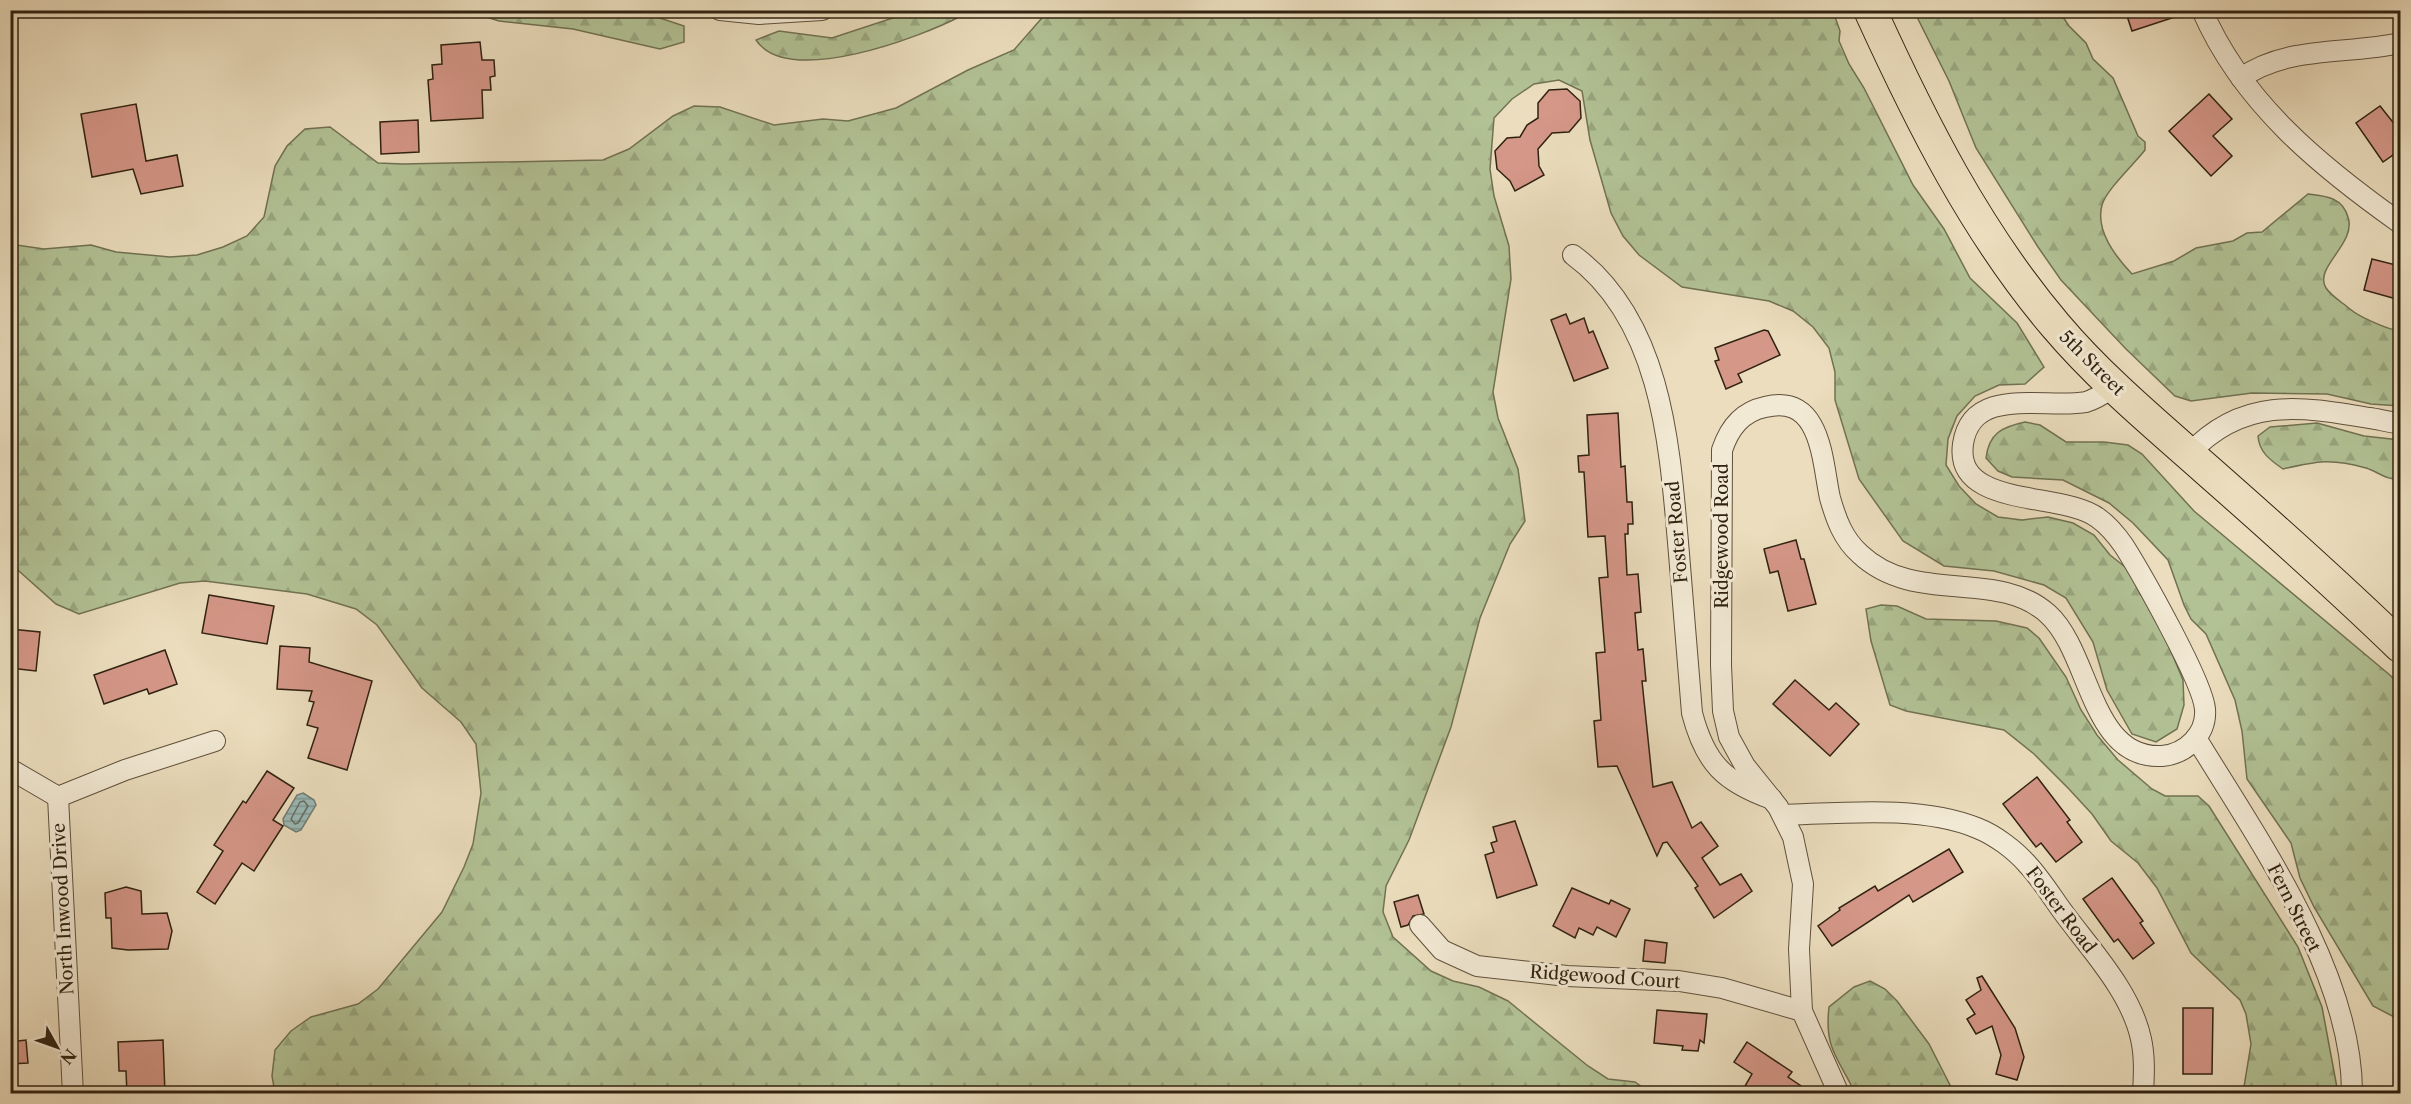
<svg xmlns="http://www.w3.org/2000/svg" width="2411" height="1104" viewBox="0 0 2411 1104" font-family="'Libre Caslon Text',serif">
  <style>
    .forest { fill: url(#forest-firs); stroke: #717253; stroke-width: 1.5 }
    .water { fill: url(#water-rules); stroke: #707d75; stroke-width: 1.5 }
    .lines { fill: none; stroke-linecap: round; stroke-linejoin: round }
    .shore { stroke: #656e64; stroke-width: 1.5 }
    .building { fill: #d59788; stroke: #302211; stroke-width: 1.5 }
    .minor-casing { stroke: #5f513c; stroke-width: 22 }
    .primary-casing { stroke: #302211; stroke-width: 34 }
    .minor { stroke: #f2e9d4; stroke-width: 20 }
    .primary { stroke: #ebddbd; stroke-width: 32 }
    .labels { text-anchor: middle; stroke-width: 6; stroke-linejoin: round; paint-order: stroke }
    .street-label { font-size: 18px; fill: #302211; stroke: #f2e9d4 }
  </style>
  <defs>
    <pattern id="forest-firs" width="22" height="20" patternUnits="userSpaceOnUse" patternTransform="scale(1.5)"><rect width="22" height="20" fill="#b2c295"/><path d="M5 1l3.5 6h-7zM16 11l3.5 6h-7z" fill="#99a67f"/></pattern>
    <pattern id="water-rules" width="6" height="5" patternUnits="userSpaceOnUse" patternTransform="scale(1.5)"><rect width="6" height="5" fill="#9abab8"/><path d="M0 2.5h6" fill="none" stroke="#7e9794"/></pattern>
  </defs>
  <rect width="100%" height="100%" fill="#ebddbd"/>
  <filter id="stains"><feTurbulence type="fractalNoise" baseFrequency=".00333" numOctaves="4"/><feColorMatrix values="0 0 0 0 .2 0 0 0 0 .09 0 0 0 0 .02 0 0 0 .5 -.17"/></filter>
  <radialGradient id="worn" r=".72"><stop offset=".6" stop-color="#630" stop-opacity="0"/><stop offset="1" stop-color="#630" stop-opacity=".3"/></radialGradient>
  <g class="forest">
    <polygon points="467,11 639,11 684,26 684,42 660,49 573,29 499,21"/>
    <path d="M 914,11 L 964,11 L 961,16 C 921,37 788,88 756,40 L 779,31 L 832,38 Z"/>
    <polygon points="1048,11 1833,11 1840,31 1839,41 1849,64 1864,88 1913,185 1944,229 1970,278 2017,323 2044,367 2025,384 1999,385 1975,396 1957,416 1948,439 1946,465 1959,486 1976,504 1998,517 2022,520 2048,517 2073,523 2094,535 2110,555 2129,570 2140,593 2155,613 2183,680 2184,705 2177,729 2156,742 2132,734 2107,690 2093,642 2066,598 2044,585 1994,571 1944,566 1903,541 1859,479 1835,400 1835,372 1829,348 1813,327 1793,311 1769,301 1682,287 1639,255 1623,236 1611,213 1590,140 1582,91 1559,80 1534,84 1512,99 1494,118 1490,169 1494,196 1509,246 1511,279 1493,392 1498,418 1518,469 1525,521 1510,544 1480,618 1451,727 1409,840 1386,886 1383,912 1393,937 1431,971 1453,981 1479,987 1508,1001 1588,1066 1608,1079 1635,1082 1650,1093 275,1093 272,1076 275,1050 291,1031 311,1017 358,1004 378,989 442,912 464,867 473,844 481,793 476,744 461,722 422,688 377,625 356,609 307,594 205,581 180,583 79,614 56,604 11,564 10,244 44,249 91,245 116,252 170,257 197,255 223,247 247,236 264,217 275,166 287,146 305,129 330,127 378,163 403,164 603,160 629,149 673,116 694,106 720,107 774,125 823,119 848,121 896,108 968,70 1014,50"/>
    <path d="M 1914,11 L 2059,11 L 2069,26 L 2086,43 L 2093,59 L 2113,78 L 2138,136 L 2145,142 L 2145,150 C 2135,163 2106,190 2102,205 C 2095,231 2116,257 2132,274 L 2174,261 L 2196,248 L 2233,241 L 2247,233 L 2262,232 L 2308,194 C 2326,196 2342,197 2348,217 C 2357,244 2313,267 2326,288 C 2331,296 2343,303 2350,309 C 2359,317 2389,330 2400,331 L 2400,406 L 2371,404 L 2327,394 L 2252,393 L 2191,401 L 2175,396 L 2126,349 L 2061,280 L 2038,247 L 1976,148 L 1949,81 Z"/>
    <path d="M 2025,422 L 2040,425 L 2066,442 L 2104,442 L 2128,445 L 2142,454 L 2194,511 L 2391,676 L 2400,687 L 2400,1020 L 2373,1006 L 2314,907 L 2300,878 L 2291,843 L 2247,779 L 2242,731 L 2235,700 L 2206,634 L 2191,619 L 2184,605 L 2168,560 L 2133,523 L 2109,503 L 2063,480 L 2012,477 L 1998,471 L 1986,458 C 1989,433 2002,427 2025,422 Z"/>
    <path d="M 2317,423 L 2364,436 L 2400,440 L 2400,479 C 2385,480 2379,472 2366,468 C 2331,458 2317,461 2283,469 C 2270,460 2259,452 2258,436 L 2270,427 Z"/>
    <polygon points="1881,605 1897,606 1926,619 1996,621 2027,628 2039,638 2066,677 2081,710 2097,735 2118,760 2152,789 2165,796 2198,796 2209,806 2298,947 2322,1007 2338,1093 2243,1093 2251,1044 2246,1014 2240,1000 2191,953 2157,888 2138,863 2111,841 2092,814 2068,788 2034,754 2004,730 1906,711 1890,705 1871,641 1866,609"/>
    <path d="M 1870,981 L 1885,989 L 1897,1001 L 1929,1044 L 1954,1093 L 1855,1093 C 1839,1058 1824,1050 1829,1007 L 1854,987 Z"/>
  </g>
  <polygon class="water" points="303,793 314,800 316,805 301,830 296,832 284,825 283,819 297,795"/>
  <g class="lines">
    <polygon class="shore" points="304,801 308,806 298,823 295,824 291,819 300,802"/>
  </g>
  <g class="building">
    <polygon points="2125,10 2183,10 2184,14 2132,31"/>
    <polygon points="480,42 482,60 494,60 495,76 490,77 491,90 482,90 483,118 431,121 428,80 433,79 432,65 442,64 441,45"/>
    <polygon points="1567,89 1580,101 1581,118 1569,132 1552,133 1538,149 1539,166 1544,175 1515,191 1510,181 1497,169 1495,151 1507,138 1520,137 1527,125 1538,118 1538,103 1549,90"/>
    <polygon points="2209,94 2232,119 2213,136 2232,156 2211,176 2169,131"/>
    <polygon points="136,104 146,161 177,155 183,186 141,194 133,169 92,177 81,114"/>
    <polygon points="2380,106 2400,131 2400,150 2383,162 2356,123"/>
    <polygon points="418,120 419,152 381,154 380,122"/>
    <polygon points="2372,259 2400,266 2400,300 2364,290"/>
    <polygon points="1566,314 1570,324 1584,318 1589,333 1593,331 1608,368 1574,381 1551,320"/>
    <polygon points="1764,330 1768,331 1780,355 1738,374 1742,382 1726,389 1715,361 1719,360 1715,348"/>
    <polygon points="1618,413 1621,467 1625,466 1627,502 1632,502 1633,524 1628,524 1628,534 1625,534 1627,575 1638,574 1641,612 1635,613 1638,650 1643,649 1646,681 1642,681 1653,787 1672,782 1692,828 1701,822 1718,846 1702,858 1720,885 1741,874 1752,891 1714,918 1695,888 1698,886 1667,842 1663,843 1657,856 1617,766 1598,767 1594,721 1601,720 1596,653 1605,652 1599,578 1608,577 1605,536 1588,537 1584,472 1579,472 1578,456 1589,455 1587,415"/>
    <polygon points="1796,540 1801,559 1804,559 1816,604 1788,611 1778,571 1770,573 1764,549"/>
    <polygon points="209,595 274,606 267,644 202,633"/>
    <polygon points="10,629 40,632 36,671 10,668"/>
    <polygon points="280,646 310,648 309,662 372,681 347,770 308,758 318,728 307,725 314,702 309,701 312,691 277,689"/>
    <polygon points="165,650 177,684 149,694 147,689 104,704 94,675"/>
    <polygon points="1795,680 1829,710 1836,703 1859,724 1830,756 1773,704"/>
    <polygon points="267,771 294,788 273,820 283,826 254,871 242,863 215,904 197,892 223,851 214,845 243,801 246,803"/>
    <polygon points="2037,777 2070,820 2067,822 2082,842 2056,862 2041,843 2036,847 2003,804"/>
    <polygon points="1515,821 1537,885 1497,898 1485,855 1494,852 1491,843 1497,841 1493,827"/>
    <polygon points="1949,849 1963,872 1913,902 1909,895 1832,946 1818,926 1840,910 1839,908 1875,886 1878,891"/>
    <polygon points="2112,878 2143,921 2140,923 2154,943 2133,959 2118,939 2114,942 2083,899"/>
    <polygon points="126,887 141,891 142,914 167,913 172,931 168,949 128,950 112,948 111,918 106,918 105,893"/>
    <polygon points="1572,888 1609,904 1611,900 1630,909 1616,937 1597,927 1593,935 1579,928 1575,938 1553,926"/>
    <polygon points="1418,895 1424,914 1413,916 1408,925 1401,927 1394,902"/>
    <polygon points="1645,940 1667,943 1665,963 1643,961"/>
    <polygon points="1982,976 2015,1028 2024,1057 2017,1080 1996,1074 2001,1055 1992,1026 1976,1034 1967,1019 1975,1014 1966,1000 1981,990 1977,978"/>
    <polygon points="2183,1008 2213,1008 2212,1074 2183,1074"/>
    <polygon points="1657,1010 1707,1014 1704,1043 1700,1040 1698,1051 1682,1050 1683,1046 1654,1043"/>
    <polygon points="26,1040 28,1063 10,1064 10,1042"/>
    <polygon points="163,1040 165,1094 127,1094 126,1071 119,1071 118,1042"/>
    <polygon points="1747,1042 1792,1072 1788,1077 1813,1094 1757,1094 1745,1086 1752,1074 1734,1062"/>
  </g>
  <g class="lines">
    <g class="minor-casing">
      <g id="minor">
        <polyline points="720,10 759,14 822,10"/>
        <path d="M 2202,10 C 2242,103 2321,167 2400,223"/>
        <path d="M 2241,78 C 2288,45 2347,55 2400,43"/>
        <path d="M 1573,255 C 1664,322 1670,451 1679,554 C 1683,607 1688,660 1692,713 C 1705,763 1724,782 1772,799"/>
        <path d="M 2189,454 C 2242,397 2299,406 2369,418 C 2379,419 2390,423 2400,423"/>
        <path d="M 2196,738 C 2257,838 2353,973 2352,1094"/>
        <polyline points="10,769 58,797 125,770 215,741"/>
        <polyline points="58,797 73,1094"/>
        <path d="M 1783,815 C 1843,813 1921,805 1977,828 C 1995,835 2015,850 2028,865 C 2041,879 2052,897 2063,912 C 2091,950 2131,992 2141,1039 C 2145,1057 2144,1075 2143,1094"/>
        <polyline points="1420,925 1442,950 1477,966 1567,976 1679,981 1722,988 1802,1011"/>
        <path d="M 1839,1094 L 1802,1011 L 1799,949 L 1803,884 L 1793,837 L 1778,807 L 1745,766 L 1729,737 L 1723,711 L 1721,665 L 1722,450 C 1729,429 1741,412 1765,407 C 1822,393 1822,462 1830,498 C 1836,519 1843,539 1860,554 C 1915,606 1997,568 2048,614 C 2091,653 2090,760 2162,756 C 2186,754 2207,734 2205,709 C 2203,682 2141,573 2124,546 C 2117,536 2108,525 2098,518 C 2063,491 1954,509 1963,444 C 1972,384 2047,410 2086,402 C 2096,399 2105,393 2114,387"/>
      </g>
    </g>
    <g class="primary-casing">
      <path id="primary" d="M 1870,10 C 1921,122 1976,232 2056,326 C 2100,378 2154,423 2206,469 C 2272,527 2337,585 2400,646"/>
    </g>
    <use href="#minor" class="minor"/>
    <use href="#primary" class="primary"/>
  </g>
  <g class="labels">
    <g class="street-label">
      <text transform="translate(2092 363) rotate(45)" y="6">5th Street</text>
      <text transform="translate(1677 532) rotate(-95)" y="6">Foster Road</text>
      <text transform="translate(1722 536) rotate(-90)" y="6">Ridgewood Road</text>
      <text transform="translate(2294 908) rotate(63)" y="6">Fern Street</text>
      <text transform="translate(63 909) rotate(-93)" y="6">North Inwood Drive</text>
      <text transform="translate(2061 910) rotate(53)" y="6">Foster Road</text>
      <text transform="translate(1605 977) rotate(4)" y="6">Ridgewood Court</text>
    </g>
  </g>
  <rect width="2411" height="1104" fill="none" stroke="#ebddbd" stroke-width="36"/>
  <rect x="12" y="12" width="2387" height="1080" fill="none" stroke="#302211" stroke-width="3"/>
  <rect x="18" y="18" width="2375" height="1068" fill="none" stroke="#302211" stroke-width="1.5"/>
  <g transform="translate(57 1047) rotate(130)" stroke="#f2e9d4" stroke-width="4.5" paint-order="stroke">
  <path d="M0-4.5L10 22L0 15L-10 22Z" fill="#302211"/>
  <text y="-9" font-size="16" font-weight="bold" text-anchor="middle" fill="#302211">N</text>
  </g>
  <rect width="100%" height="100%" filter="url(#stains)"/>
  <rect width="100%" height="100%" fill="url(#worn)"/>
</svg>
